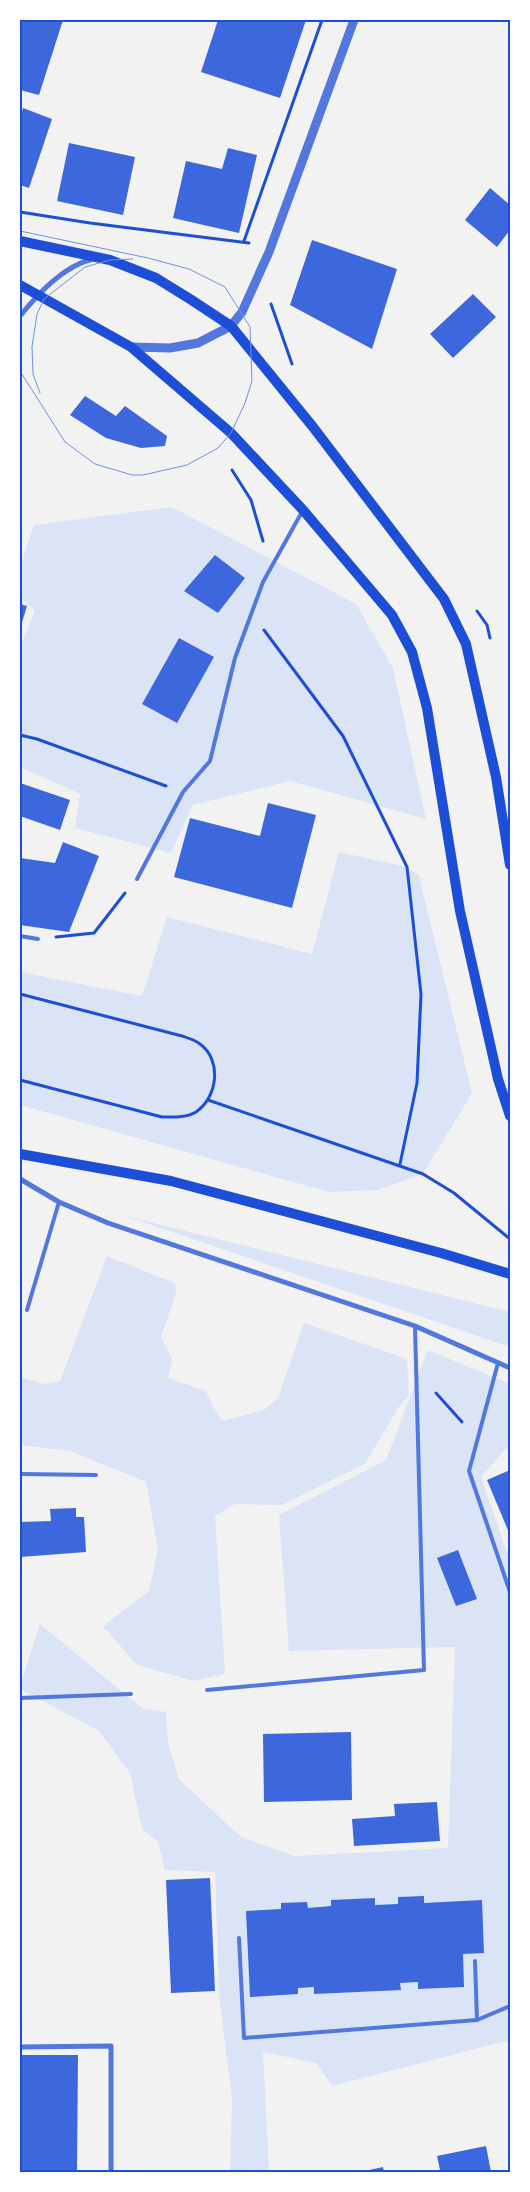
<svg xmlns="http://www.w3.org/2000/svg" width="530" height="2192" viewBox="0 0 530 2192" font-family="Literata,serif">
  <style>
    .green { fill: #dbe4f7 }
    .building { fill: #3d67dc }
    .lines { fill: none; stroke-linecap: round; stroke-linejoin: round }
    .path { stroke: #1d4ed8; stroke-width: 3 }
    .service { stroke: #5277de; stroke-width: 4 }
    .minor { stroke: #5277de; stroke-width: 5 }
    .tertiary { stroke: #5277de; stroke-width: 9 }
    .secondary { stroke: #1d4ed8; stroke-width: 10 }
    .tram { stroke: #7290e2; stroke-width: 1 }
    .neatline { fill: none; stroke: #1d4ed8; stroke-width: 2 }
  </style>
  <rect width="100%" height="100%" fill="#f2f2f2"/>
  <g class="green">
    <polygon points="172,507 356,604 393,668 426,819 290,781 193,805 171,853 75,828 80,794 20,767 20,648 35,610 20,598 20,568 34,525"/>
    <polygon points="339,852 407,867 419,876 472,1093 423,1174 377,1190 329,1192 20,1105 20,972 142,996 167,917 312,954"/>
    <polygon points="122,1215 510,1312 510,1347"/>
    <polygon points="107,1256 175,1283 176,1293 161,1337 172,1359 168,1378 206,1391 211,1403 222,1421 264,1410 278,1398 304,1323 407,1359 409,1395 398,1408 365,1464 282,1505 235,1504 215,1516 225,1674 194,1681 137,1665 103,1626 149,1591 158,1549 146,1482 70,1451 20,1445 20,1377 44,1384 60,1381"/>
    <polygon points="428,1350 510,1384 510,1444 481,1477 510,1561 510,2040 332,2086 316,2063 263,2052 269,2172 230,2172 232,2099 219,1996 215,1872 165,1870 158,1842 142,1829 130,1773 99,1731 20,1689 20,1686 40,1624 142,1708 166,1712 168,1744 179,1779 241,1837 295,1856 448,1848 455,1647 289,1651 279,1515 386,1460"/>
  </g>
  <g class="building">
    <polygon points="20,20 63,20 39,95 20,90"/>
    <polygon points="218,20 306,20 280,98 201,72"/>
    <polygon points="23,108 52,119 29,188 20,185 20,118"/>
    <polygon points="69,143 135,157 123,215 57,201"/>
    <polygon points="228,148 257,155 239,233 173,218 186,161 222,169"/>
    <polygon points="490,188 510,205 510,230 497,247 465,220"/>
    <polygon points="312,240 397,269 372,349 290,305"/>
    <polygon points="473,294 496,317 453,358 430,334"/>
    <polygon points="85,396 116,416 125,406 167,436 165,446 141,448 106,438 70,415"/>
    <polygon points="215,555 245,578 218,613 184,591"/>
    <polygon points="20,604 27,606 20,629"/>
    <polygon points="179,638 214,657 177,723 142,704"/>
    <polygon points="20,783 70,800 60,830 20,816"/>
    <polygon points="268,803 316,815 292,908 174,877 190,818 260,836"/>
    <polygon points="63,842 99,856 69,932 20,925 20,858 55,863"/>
    <polygon points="510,1470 510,1535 487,1480"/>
    <polygon points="76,1508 76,1517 84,1517 86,1552 20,1557 20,1522 51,1521 50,1509"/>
    <polygon points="458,1550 477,1599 456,1606 437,1558"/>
    <polygon points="351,1732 352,1800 264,1802 263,1734"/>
    <polygon points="437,1802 440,1841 354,1846 352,1819 395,1816 394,1804"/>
    <polygon points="210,1878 215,1991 171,1993 166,1880"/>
    <polygon points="424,1896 424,1903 482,1900 484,1953 463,1954 464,1987 418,1989 418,1982 400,1983 401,1990 314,1994 314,1987 298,1988 298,1994 250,1997 246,1911 281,1909 281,1903 307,1902 308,1908 331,1906 331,1900 375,1898 375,1905 398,1904 398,1897"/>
    <polygon points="20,2055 78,2055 77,2172 20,2172"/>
    <polygon points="486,2146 491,2172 432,2172 440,2170 437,2156"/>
    <polygon points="383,2167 384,2172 365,2172 365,2171"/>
  </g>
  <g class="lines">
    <g class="path">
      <polyline points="20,212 90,223 249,243"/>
      <polyline points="244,241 322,20"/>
      <polyline points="271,304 292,364"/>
      <polyline points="232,470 251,500 263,541"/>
      <polyline points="477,611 487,625 490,638"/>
      <polyline points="264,630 343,736 407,867 421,994 417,1083 400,1164"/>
      <polyline points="20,735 37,739 166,786"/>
      <polyline points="56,937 94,933 125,893"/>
      <path d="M 20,994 L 182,1036 C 188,1038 195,1040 200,1044 C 222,1060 218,1097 196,1112 C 186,1118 173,1117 162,1117 L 20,1080"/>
      <polyline points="208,1100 423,1174 454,1193 510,1239"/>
      <polyline points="436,1393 462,1422"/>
    </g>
    <g class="service">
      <polyline points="137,879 183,792 210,761 235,658 263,582 303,510"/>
      <polyline points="20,936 38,939"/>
      <polyline points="27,1310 59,1202"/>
      <polyline points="498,1363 469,1471 510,1592"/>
      <polyline points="20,1474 96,1475"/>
      <polyline points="207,1690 424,1670 415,1326"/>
      <polyline points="20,1698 131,1694"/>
      <polyline points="239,1938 244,2038 477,2020 510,2006"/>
      <polyline points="475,1961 477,2020"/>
    </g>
    <g class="minor">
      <path d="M 20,316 C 38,294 63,266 93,259"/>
      <polyline points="20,1179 59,1202 108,1223 415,1326 510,1368"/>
      <polyline points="20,2047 111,2046 111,2172"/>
    </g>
    <polyline class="tertiary" points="131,347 170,348 198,343 231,326 242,312 269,252 354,20"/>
    <g class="secondary">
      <polyline points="20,241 110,260 156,278 190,299 231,326 313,427 444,599 466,644 496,777 510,865"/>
      <polyline points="20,285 131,347 231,433 303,510 392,615 412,652 427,708 460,911 498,1079 510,1116"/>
      <polyline points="20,1154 171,1181 441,1253 510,1274"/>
    </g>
    <g class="tram">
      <polyline points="20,231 148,258 189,269 225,287 250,327 252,381 245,403 231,433 218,448 187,465 143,475 132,475 95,464 65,442 20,371"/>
      <polyline points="40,393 33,374 32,347 37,314 44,299 85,267 110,260 133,259"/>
    </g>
  </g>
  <rect width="530" height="2192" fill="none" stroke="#ffffff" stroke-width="42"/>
  <rect x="21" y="21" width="488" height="2150" class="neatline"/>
</svg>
